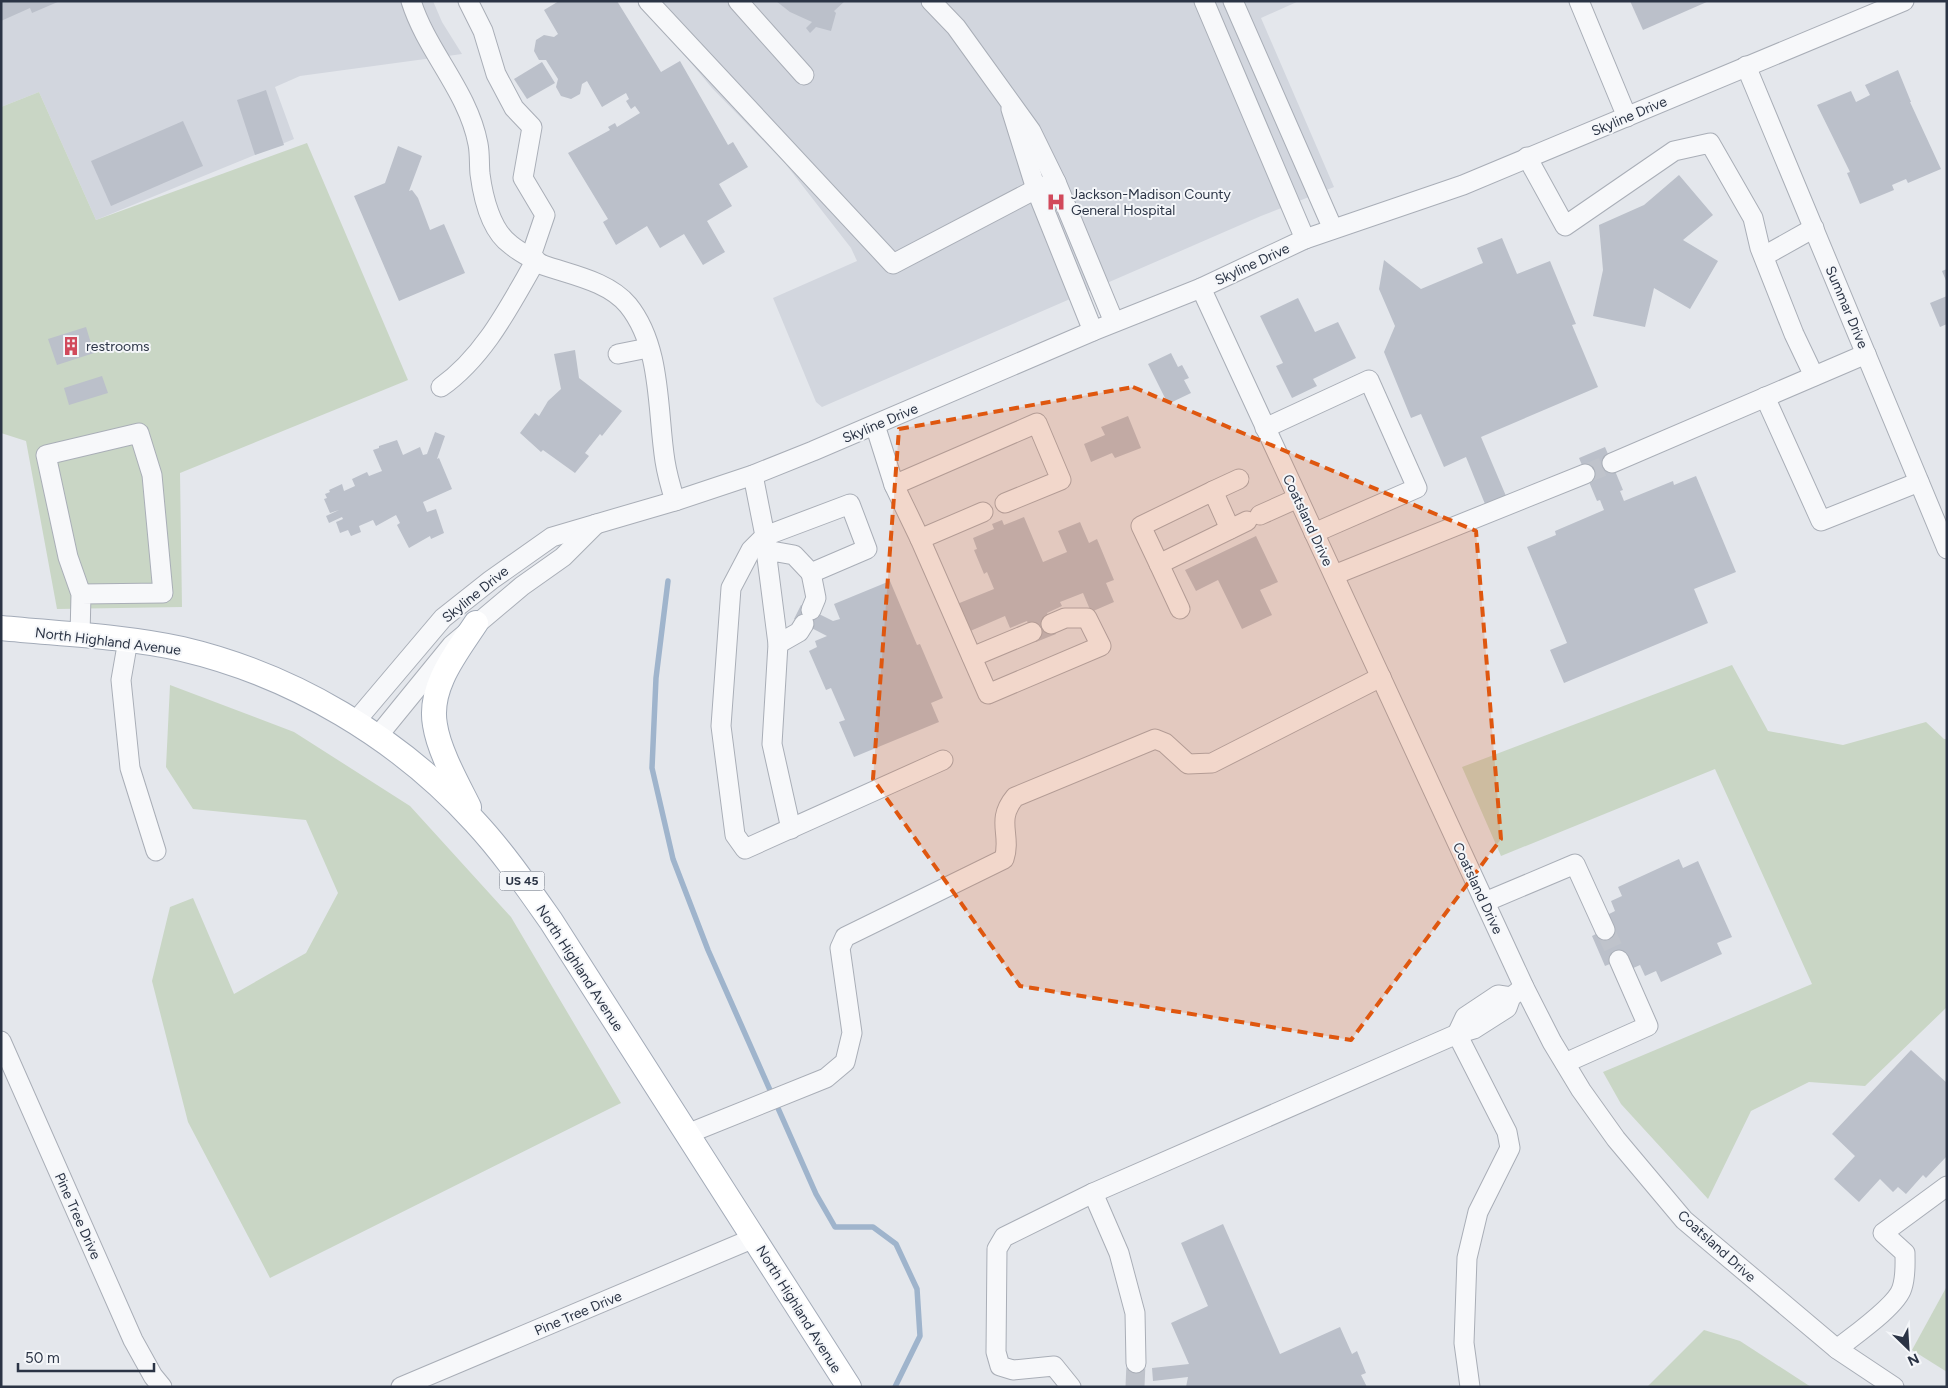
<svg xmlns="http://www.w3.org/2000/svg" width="1948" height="1388" viewBox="0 0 1948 1388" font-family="Figtree,sans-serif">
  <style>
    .built { fill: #d2d6de }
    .green { fill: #c9d6c5 }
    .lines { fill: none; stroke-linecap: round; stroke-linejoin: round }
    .stream { stroke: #9fb4cc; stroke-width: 5.5 }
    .building { fill: #bbc0ca }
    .minor-tunnel { stroke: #bfc3cb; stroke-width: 19; stroke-dasharray: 19 9; stroke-linecap: butt }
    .minor-casing { stroke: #a9aeb7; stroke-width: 21 }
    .major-casing { stroke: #a3abb8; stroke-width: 26 }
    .minor { stroke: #f7f8fa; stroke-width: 19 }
    .major { stroke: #fff; stroke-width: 24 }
    .marked { fill: #df570f; fill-opacity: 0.2; stroke: #df570f; stroke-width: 4; stroke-dasharray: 10 6; stroke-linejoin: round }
    .labels { text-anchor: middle; stroke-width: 4; stroke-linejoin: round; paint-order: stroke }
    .shield { fill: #f4f6f9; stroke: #676e7b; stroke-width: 1 }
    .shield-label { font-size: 12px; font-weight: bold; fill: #2b3445 }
    .street-label { font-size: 14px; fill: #2b3445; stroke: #f4f6f9 }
    .poi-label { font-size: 14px; fill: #2b3445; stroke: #f4f6f9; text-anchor: start }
  </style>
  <rect width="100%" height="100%" fill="#e4e7ec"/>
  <g class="built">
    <polygon points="1,1 433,1 442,22 462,54 300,76 275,87 294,139 96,220 39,92 1,107"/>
    <polygon points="639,1 1299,1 1261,18 1334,187 1261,216 822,407 816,402 773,298 857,261 851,248 784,162 712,88"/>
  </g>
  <g class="green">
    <polygon points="39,92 96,220 307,143 408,380 180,473 182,607 57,609 26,441 1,433 1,107"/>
    <polygon points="1732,665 1768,731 1843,745 1926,722 1944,739 1947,739 1947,1007 1865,1086 1809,1082 1751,1111 1708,1199 1621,1104 1603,1072 1812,984 1715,769 1501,856 1462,767"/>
    <polygon points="170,685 294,732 410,806 511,917 621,1103 270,1278 188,1122 152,981 170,907 193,898 234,994 306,953 338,893 306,820 193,809 166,767"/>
    <polygon points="1947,1286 1947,1372 1912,1350"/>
    <polygon points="1704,1330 1740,1341 1811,1387 1647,1387"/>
  </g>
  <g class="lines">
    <polyline class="stream" points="668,581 656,678 652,768 673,859 708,950 816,1194 835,1227 873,1227 896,1244 917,1289 920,1336 895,1387"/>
  </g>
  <g class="building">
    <polygon points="1,1 60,1 32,13 30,8 1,21"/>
    <polygon points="559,1 617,1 661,72 680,61 728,145 733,142 748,167 719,184 732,206 707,221 725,252 703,265 684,234 660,248 647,226 616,245 603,222 608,219 568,153 610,130 608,127 615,123 617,127 640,113 635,106 631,109 626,101 629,99 626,93 602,107 587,81 582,84 580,94 571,99 561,96 556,87 558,79 546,60 539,60 534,51 536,40 544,35 554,37 558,34 544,10"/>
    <polygon points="776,1 845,1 834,11 836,13 831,31 816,27 810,33 806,28 812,22 790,12"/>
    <polygon points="1630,1 1709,1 1643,30"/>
    <polygon points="542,62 555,83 527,99 514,79"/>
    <polygon points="1898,70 1911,102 1910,102 1941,169 1908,183 1906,179 1892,185 1894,190 1860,204 1847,173 1850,172 1817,105 1851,91 1856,102 1870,95 1865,85"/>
    <polygon points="266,90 284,145 255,155 237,100"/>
    <polygon points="183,121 203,166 111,206 91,161"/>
    <polygon points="398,146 422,156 409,191 412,190 418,198 430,230 444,224 465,273 399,301 354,196 385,183"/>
    <polygon points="1679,175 1713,215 1683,240 1718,261 1690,309 1654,288 1645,327 1593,316 1603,270 1599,225 1644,205"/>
    <polygon points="1502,238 1517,274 1550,261 1576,324 1572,325 1598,387 1481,437 1506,496 1485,504 1466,457 1444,467 1421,414 1411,418 1384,352 1395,326 1379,289 1384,260 1421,289 1483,263 1477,248"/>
    <polygon points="1947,269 1947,283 1942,271"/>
    <polygon points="1947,296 1947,324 1940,327 1930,303"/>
    <polygon points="1298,298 1315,332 1338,322 1356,358 1313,379 1317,386 1292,398 1276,366 1283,363 1260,316"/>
    <polygon points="86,327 94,353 57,365 48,339"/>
    <polygon points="575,350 579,378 622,411 602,436 600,434 585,453 589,456 575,473 543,450 541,452 520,433 535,413 539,416 548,401 561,389 554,354"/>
    <polygon points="1171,353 1178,367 1182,365 1189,378 1184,380 1191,393 1168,404 1148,364"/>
    <polygon points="102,376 108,393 69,405 64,388"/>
    <polygon points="1128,416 1141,448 1115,458 1112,453 1091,462 1084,444 1105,435 1101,427"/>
    <polygon points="435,432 445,436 437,459 439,458 452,489 423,502 427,512 436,509 444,533 431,539 430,536 409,548 397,525 400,523 396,515 376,526 373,520 359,526 361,532 351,536 348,530 340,533 336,522 343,519 342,517 329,523 326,516 339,510 330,513 324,499 327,498 325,494 330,492 329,490 342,484 344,491 355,486 352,479 367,472 369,476 382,471 373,450 379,448 379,446 397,440 403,455 420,447 423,455 427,454"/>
    <polygon points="1605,447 1623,490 1620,491 1624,501 1673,481 1674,485 1696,476 1736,572 1694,589 1708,623 1564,683 1550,650 1567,643 1527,547 1556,535 1555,531 1604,510 1600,500 1597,501 1579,458"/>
    <polygon points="1024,517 1043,562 1067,552 1058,531 1080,522 1089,543 1097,539 1114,580 1106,583 1114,602 1091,612 1083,593 1060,602 1062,606 1047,613 1056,634 1036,642 1027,621 1010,628 1005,616 968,632 957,604 994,589 987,572 984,574 974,550 977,549 973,538 994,529 992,524 1002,520 1004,525"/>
    <polygon points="1256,536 1278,582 1260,590 1272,615 1242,629 1218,580 1196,591 1185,570"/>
    <polygon points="890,581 917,645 920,644 943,698 931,703 939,722 854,757 839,722 845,720 831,688 826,690 809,651 817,647 815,641 827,636 794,619 801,605 833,621 840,619 834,604"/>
    <polygon points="1679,859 1683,868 1698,861 1732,937 1717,943 1722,954 1661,982 1656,971 1645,976 1640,965 1629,970 1624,958 1605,966 1592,936 1610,927 1605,916 1615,911 1611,901 1622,896 1618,887"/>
    <polygon points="1911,1050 1947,1083 1947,1156 1926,1178 1923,1175 1906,1194 1898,1187 1893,1192 1880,1179 1859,1202 1834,1179 1855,1156 1832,1134"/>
    <polygon points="1223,1224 1280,1354 1340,1327 1352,1354 1357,1351 1366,1373 1361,1375 1367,1387 1186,1387 1188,1377 1153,1381 1152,1368 1189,1364 1171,1323 1208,1306 1181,1243"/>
  </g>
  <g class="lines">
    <g class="minor-tunnel">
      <polyline points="1585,474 1612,463"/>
      <polyline points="1605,930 1619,960"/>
      <polyline points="1135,1387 1136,1363"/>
    </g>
    <g class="minor-casing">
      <g id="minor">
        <path d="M 411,1 C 427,52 468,91 478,144 C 480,154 479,164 480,174 C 483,197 491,231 511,245 C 517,250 537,262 543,265 C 571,275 608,281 628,305 C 662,347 657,410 665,461 C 667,474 671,488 675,501"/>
        <polyline points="468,1 483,31 496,74 514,108 532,127 523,178 545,215 531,256"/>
        <polyline points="648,1 893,264 1036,189 1056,182"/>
        <polyline points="738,1 804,75"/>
        <polyline points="931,1 956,27 1031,131 1056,182 1114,322"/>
        <polyline points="1204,1 1305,239"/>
        <polyline points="1233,1 1333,229"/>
        <polyline points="1579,1 1627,117"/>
        <polyline points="1746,66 1947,549"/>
        <polyline points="1011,109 1036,189 1093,331"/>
        <polyline points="1527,157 1565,226 1674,151 1710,143 1753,218 1760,248 1794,334 1814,376"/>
        <polyline points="1764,256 1814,228"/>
        <polyline points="1201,288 1524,987 1552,1042 1581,1090 1616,1139 1684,1220 1837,1349 1894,1387"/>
        <polyline points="618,354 648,348"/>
        <path d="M 441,387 C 485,356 510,305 536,260"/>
        <polyline points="1765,397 1821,521 1919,482"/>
        <polyline points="875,425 894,485 1037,423 1061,480 1005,503"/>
        <polyline points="1265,428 1369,380 1417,488 1314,533"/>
        <polyline points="1612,463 1866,354"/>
        <polyline points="753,475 765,536 751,550 731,588 721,726 735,835 745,849 943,760"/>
        <polyline points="894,485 920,539"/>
        <polyline points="1213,491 1239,479"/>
        <polyline points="983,512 920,539 988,694 1101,646 1087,618 1065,618 1051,624"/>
        <polyline points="1260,515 1298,498"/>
        <polyline points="766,550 794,555 811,573 867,549 850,504 765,536 766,550 778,644 772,744 791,829"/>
        <polyline points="1159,564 1141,526 1213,491 1230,529"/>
        <polyline points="811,573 816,598 811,610"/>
        <polyline points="1334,575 1585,474"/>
        <polyline points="1180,609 1159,564 1247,521"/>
        <polyline points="80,636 81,594 163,593 152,475 139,433 46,455 68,557 81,594"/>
        <polyline points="128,640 121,680 130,768 156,851"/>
        <polyline points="778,644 799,632 804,624"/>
        <polyline points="972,657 1032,632"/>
        <polyline points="355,722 443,618 491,580 552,537 675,501 753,475 813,451 1093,331 1201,288 1305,239 1463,185 1904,1"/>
        <polyline points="377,737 452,645 522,586 563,557 596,524"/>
        <polyline points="1485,902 1575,864 1605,930"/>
        <polyline points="1511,997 1498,995 1465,1017 1457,1034 1474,1029 1507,1008 1511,997 1524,987"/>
        <polyline points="1,1041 133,1340 153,1376 162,1387"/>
        <polyline points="1565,1063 1648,1026 1619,960"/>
        <path d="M 687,1134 L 826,1078 L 845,1062 L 852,1033 L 840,948 L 845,937 L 1004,859 C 1012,835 995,821 1015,797 L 1155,739 L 1165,743 L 1188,764 L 1212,763 L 1381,677"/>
        <polyline points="1093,1193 1119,1253 1135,1313 1136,1363"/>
        <path d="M 1837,1349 C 1853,1336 1897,1306 1902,1288 C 1906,1276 1905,1265 1905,1253 L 1883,1233 L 1947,1186"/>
        <polyline points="401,1387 754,1238"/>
        <polyline points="1071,1387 1054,1366 1013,1370 1000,1366 996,1352 997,1249 1004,1237 1093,1193 1457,1034 1507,1132 1510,1148 1478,1212 1467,1258 1464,1343 1470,1387"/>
      </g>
    </g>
    <g class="major-casing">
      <g id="major">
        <path d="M 1,628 C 61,634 123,636 182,649 C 293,675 399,738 475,822 C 503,852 527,887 551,921 L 849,1387"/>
        <path d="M 469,807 C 457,783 439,751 435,725 C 428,687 457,652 476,623"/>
      </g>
    </g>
    <use href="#minor" class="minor"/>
    <use href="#major" class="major"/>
  </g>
  <path class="marked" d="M 1133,387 L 1476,531 L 1501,839 L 1351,1040 L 1020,986 L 873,779 L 899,429 Z"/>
  <defs>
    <g id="hospital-bare" transform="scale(1.5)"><path d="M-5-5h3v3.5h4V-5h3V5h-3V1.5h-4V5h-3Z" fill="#d1495b" stroke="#f4f6f9" stroke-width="2.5" paint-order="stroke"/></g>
    <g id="building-bare" transform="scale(1.5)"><path d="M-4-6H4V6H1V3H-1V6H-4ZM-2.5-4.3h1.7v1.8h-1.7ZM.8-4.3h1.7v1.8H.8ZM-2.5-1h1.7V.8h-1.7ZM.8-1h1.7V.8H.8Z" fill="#d1495b" stroke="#f4f6f9" stroke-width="2.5" paint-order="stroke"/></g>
  </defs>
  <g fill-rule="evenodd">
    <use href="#hospital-bare" x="1056" y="202"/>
    <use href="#building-bare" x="71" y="346"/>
  </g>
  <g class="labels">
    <rect class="shield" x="499.5" y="871.5" width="45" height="19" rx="4"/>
    <g class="shield-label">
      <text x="522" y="885">US 45</text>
    </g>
    <g class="street-label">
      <text transform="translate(1629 116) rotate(-23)" y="5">Skyline Drive</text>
      <text transform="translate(1252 264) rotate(-25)" y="5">Skyline Drive</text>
      <text transform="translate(1847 307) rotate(67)" y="5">Summar Drive</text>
      <text transform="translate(880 423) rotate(-23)" y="5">Skyline Drive</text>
      <text transform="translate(1308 520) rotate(65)" y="5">Coatsland Drive</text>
      <text transform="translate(475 594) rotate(-39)" y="5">Skyline Drive</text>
      <text transform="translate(108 641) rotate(7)" y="5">North Highland Avenue</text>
      <text transform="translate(1478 888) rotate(65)" y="5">Coatsland Drive</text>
      <text transform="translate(580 968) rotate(57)" y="5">North Highland Avenue</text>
      <text transform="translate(78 1216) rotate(66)" y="5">Pine Tree Drive</text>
      <text transform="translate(1717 1246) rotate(42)" y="5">Coatsland Drive</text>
      <text transform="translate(799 1309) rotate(58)" y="5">North Highland Avenue</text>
      <text transform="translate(578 1313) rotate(-23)" y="5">Pine Tree Drive</text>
    </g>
    <g class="poi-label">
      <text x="1071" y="199">Jackson-Madison County<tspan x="1071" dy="16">General Hospital</tspan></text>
      <text x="86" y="351">restrooms</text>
    </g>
  </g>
  <rect width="1948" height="1388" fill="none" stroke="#2b3445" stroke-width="5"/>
  <g transform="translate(1908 1348) rotate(155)" stroke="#f4f6f9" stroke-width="4" paint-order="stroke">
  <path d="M0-4L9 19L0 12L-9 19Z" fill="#2b3445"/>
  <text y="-8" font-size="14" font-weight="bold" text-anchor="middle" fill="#2b3445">N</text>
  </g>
  <path d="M18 1363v8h136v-8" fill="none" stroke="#2b3445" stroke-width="2.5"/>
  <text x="25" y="1363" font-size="15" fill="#2b3445" stroke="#f4f6f9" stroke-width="4" paint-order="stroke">50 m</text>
</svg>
